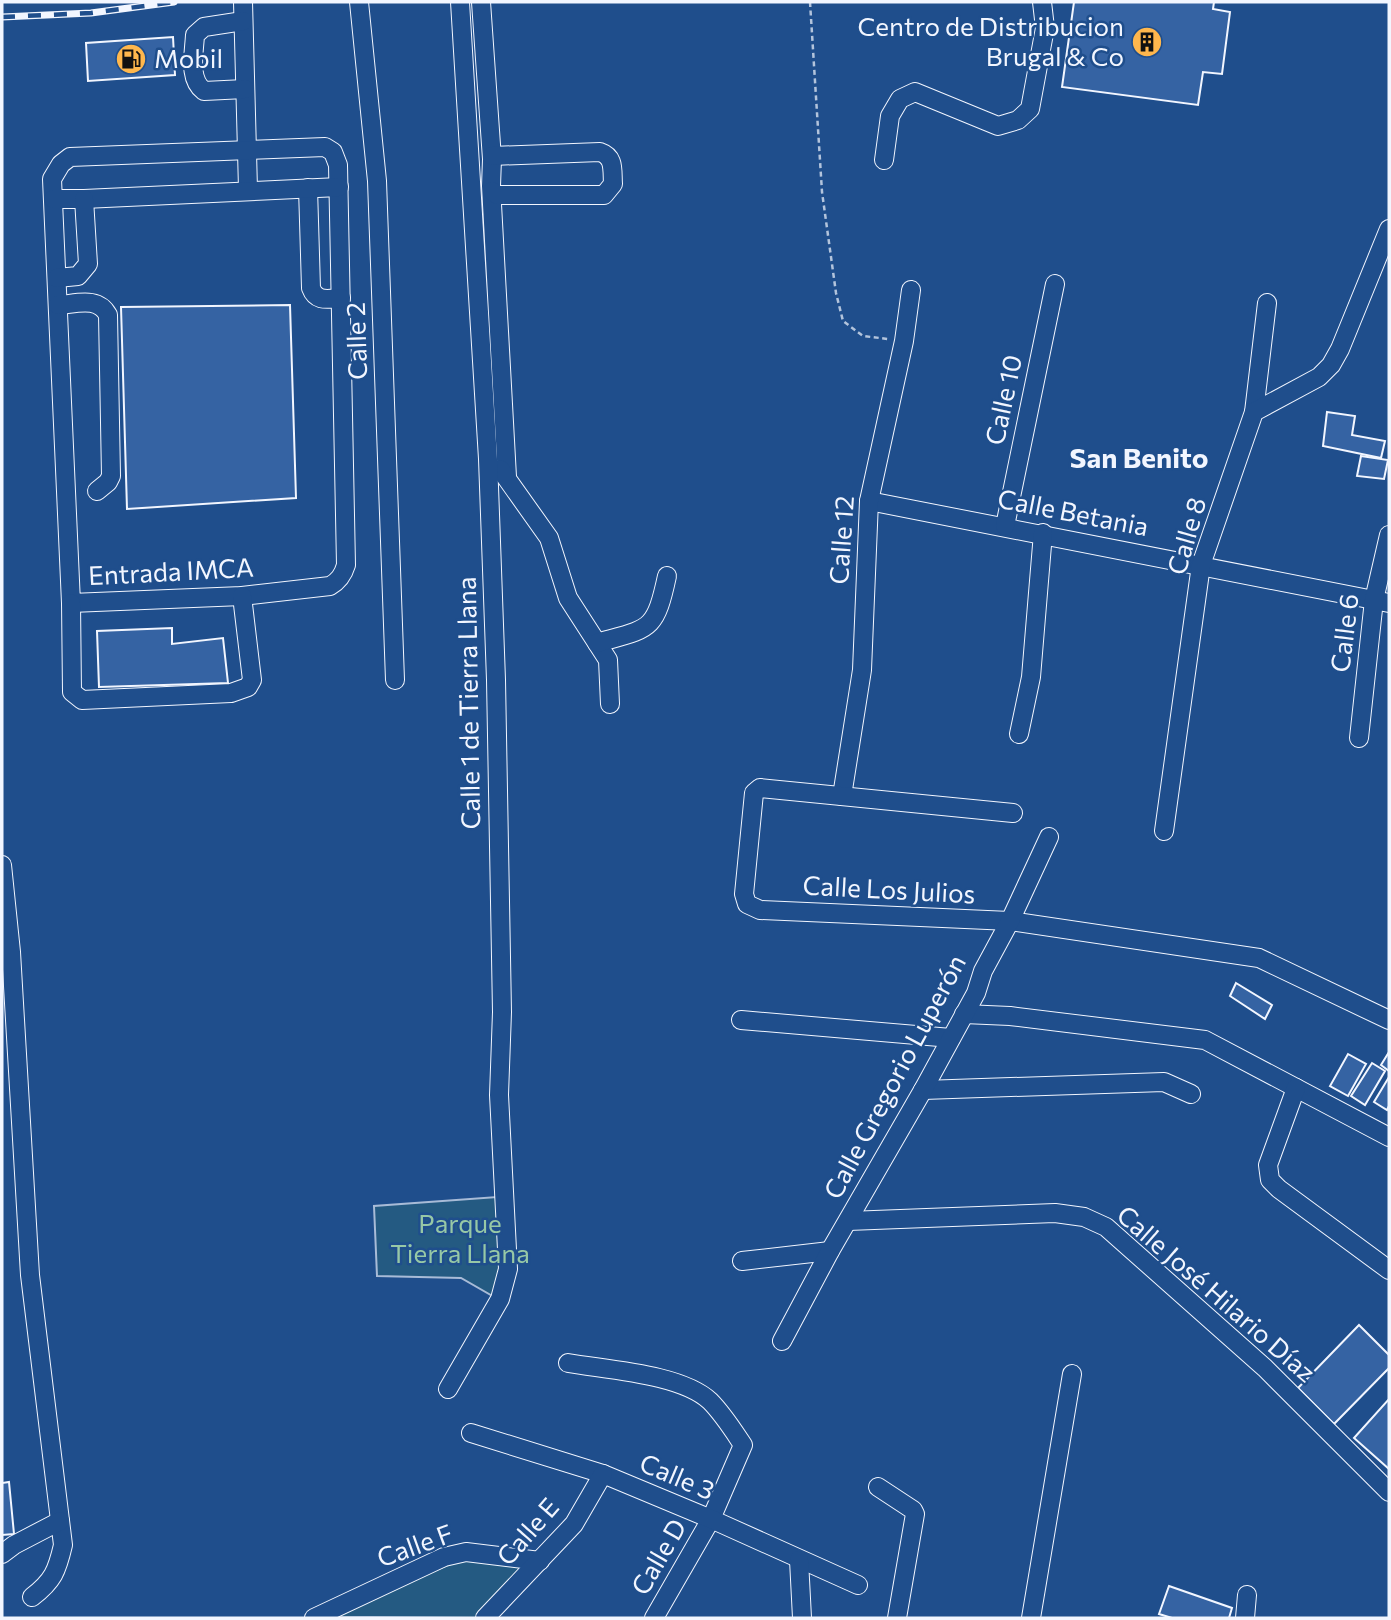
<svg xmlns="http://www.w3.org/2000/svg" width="1391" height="1620" viewBox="0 0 1391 1620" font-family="Commissioner,sans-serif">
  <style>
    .green { fill: #245a82; stroke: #a8bbd7; stroke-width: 2 }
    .building { fill: #3563a3; stroke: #f2f6ff; stroke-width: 2 }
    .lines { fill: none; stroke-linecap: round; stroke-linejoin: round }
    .minor-casing { stroke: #f2f6ff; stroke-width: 20 }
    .path { stroke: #b3c4dc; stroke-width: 2.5; stroke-dasharray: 5 3.5; stroke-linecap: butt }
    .minor { stroke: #1f4e8c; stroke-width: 18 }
    .rail-casing { stroke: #f2f6ff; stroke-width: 7 }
    .rail { stroke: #1f4e8c; stroke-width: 4.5; stroke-dasharray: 13; stroke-linecap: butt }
    .labels { text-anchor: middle; stroke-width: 5; stroke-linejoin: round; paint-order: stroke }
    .poi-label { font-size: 26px; fill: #f2f6ff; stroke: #1f4e8c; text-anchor: end }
    .street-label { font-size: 26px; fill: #f2f6ff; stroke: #1f4e8c }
    .park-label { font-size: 26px; fill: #97c8a6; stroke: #1f4e8c }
    .neighbourhood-label { font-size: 28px; font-weight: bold; fill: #f2f6ff; stroke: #1f4e8c }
  </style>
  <rect width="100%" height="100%" fill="#1f4e8c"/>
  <g class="green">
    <polygon points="497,1197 504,1265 496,1298 461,1278 377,1276 374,1206"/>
    <polygon points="463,1559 521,1566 521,1573 476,1618 336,1617 396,1586"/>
  </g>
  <g class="building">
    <polygon points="1074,2 1214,2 1213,9 1230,12 1222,74 1203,72 1198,105 1062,87"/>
    <polygon points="173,37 175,75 88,81 86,43"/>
    <polygon points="290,305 296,498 127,509 121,307"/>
    <polygon points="1327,412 1355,416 1352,435 1385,441 1381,458 1323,446"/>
    <polygon points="1361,456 1388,460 1384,479 1357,476"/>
    <polygon points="172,628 172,644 223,638 228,683 99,687 97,631"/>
    <polygon points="1236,983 1272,1005 1265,1019 1230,996"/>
    <polygon points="1389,1052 1389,1071 1381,1065"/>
    <polygon points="1348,1054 1366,1064 1348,1096 1330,1086"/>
    <polygon points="1372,1063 1385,1071 1365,1105 1351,1096"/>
    <polygon points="1389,1077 1389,1106 1387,1110 1374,1102"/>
    <polygon points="1359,1325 1389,1355 1389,1368 1334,1424 1298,1388"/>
    <polygon points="1389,1399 1389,1469 1354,1438"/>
    <polygon points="9,1482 14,1534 2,1535 2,1483"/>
    <polygon points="1169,1586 1232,1608 1229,1618 1172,1618 1159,1614"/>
  </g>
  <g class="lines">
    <g class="minor-casing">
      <g id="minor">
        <polyline points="243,2 248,189"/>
        <polyline points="359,2 377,181 395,680"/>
        <polyline points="481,2 492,159 491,186 507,477"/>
        <path d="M 243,21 L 204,27 L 195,35 C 194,54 188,79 204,91 L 245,89"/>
        <path d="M 325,147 L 333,152 L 338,165 L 346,565 C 343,575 339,581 330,586 L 242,596 L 71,603 L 52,179 L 61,164 L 70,157 Z"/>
        <path d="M 492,156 L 600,152 C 615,157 612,170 613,184 L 604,195 L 497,195 L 492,191"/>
        <polyline points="884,160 890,116 900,99 915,92 998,126 1018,120 1030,109 1045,28 1042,2"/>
        <path d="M 308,188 L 311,288 C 316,302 327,299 341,298"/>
        <polyline points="53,199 84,199 339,187"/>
        <polyline points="57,278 78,276 88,264 84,199"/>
        <path d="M 58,305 C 76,304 98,296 108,315 L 111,476 L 108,482 L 97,491"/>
        <polyline points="1254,412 1267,303"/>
        <polyline points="500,469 549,538 568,598 608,660 610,704"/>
        <polyline points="869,501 1389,603"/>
        <polyline points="1005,526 1055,284"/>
        <polyline points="71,603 72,692 82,700 231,693 248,687 252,680 242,596"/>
        <path d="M 597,643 C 650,628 655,632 667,576"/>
        <polyline points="1019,734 1031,677 1043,533"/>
        <polyline points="1359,738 1374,600 1389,535"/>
        <polyline points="842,796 862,670 869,501 904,341 911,290"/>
        <polyline points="1013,813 760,788 754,793 744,894 747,904 760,910 1010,921 1259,958 1389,1020"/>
        <polyline points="1164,831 1201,565 1254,412 1319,377 1331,365 1340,349 1389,229"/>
        <path d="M 2,865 L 11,952 L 30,1275 L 63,1545 C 57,1571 53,1581 32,1597"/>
        <polyline points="964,1014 1010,1016 1205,1040 1389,1137"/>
        <polyline points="741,1020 951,1038"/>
        <polyline points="1296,1088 1268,1165 1270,1180 1279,1189 1389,1270"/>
        <polyline points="923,1090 1164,1082 1191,1094"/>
        <polyline points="848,1221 1055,1213 1084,1217 1106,1227 1265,1368 1389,1492"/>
        <polyline points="742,1261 830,1251"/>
        <polyline points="782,1341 830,1251 923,1090 976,993 983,971 1010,921 1049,837"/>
        <path d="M 568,1363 C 608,1370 681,1374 710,1401 C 723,1414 733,1430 743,1445 L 711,1519 L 654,1618"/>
        <polyline points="448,1389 500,1299 508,1269 499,1095 502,1012 496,680 488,459 460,2"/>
        <polyline points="471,1433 603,1474 711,1519 858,1585"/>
        <polyline points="878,1487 913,1510 915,1514 897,1618"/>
        <polyline points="2,1554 14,1545 60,1521"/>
        <polyline points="799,1560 802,1618"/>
        <polyline points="314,1618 444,1557 466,1552 540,1561"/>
        <polyline points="485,1618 574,1524 603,1474"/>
        <polyline points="1031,1618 1072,1374"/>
        <polyline points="1245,1618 1247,1595"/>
      </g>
    </g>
    <polyline class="path" points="810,2 822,192 836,293 843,321 863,336 888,339"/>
    <use href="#minor" class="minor"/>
    <g class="rail-casing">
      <polyline id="rail" points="2,17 91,13 174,2"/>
    </g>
    <use href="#rail" class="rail"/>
  </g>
  <defs>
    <g id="building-disc" transform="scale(1.575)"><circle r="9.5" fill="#ffb74d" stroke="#1f4e8c"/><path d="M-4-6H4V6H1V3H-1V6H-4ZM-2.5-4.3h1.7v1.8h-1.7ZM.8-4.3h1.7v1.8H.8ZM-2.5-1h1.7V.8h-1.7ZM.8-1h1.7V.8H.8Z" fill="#111"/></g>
    <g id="fuel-disc" transform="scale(1.575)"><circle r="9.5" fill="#ffb74d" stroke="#1f4e8c"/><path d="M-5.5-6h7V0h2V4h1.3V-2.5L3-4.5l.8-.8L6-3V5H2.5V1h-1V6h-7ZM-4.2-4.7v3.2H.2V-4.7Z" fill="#111"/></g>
  </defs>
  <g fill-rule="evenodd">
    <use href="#building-disc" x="1147" y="42"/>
    <use href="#fuel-disc" x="131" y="59"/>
  </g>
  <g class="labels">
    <g class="poi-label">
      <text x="1124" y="36">Centro de Distribucion<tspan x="1124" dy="30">Brugal &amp; Co</tspan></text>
      <text x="154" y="68" text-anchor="start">Mobil</text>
    </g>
    <g class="street-label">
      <text transform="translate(357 341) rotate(-92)" y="9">Calle 2</text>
      <text transform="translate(1004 400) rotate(-78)" y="9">Calle 10</text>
      <text transform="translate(1073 513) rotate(11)" y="9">Calle Betania</text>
      <text transform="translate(1187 536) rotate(-74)" y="9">Calle 8</text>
      <text transform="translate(842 540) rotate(-86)" y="9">Calle 12</text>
      <text transform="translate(171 572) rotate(-3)" y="9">Entrada IMCA</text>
      <text transform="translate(1345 633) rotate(-83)" y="9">Calle 6</text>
      <text transform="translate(469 703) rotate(-91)" y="9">Calle 1 de Tierra Llana</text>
      <text transform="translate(889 890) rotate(3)" y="9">Calle Los Julios</text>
      <text transform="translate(895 1077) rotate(-62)" y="9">Calle Gregorio Luperón</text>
      <text transform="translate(1216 1294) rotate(41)" y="9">Calle José Hilario Díaz</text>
      <text transform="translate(677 1477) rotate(23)" y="9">Calle 3</text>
      <text transform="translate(528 1532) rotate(-49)" y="9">Calle E</text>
      <text transform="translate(415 1546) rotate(-20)" y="9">Calle F</text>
      <text transform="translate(659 1557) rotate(-60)" y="9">Calle D</text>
    </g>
    <g class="park-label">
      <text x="460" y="1233">Parque<tspan x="460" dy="30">Tierra Llana</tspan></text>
    </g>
    <g class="neighbourhood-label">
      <text x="1139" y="468">San Benito</text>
    </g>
  </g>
  <rect width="1391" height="1620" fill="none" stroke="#f2f6ff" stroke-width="7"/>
</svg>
